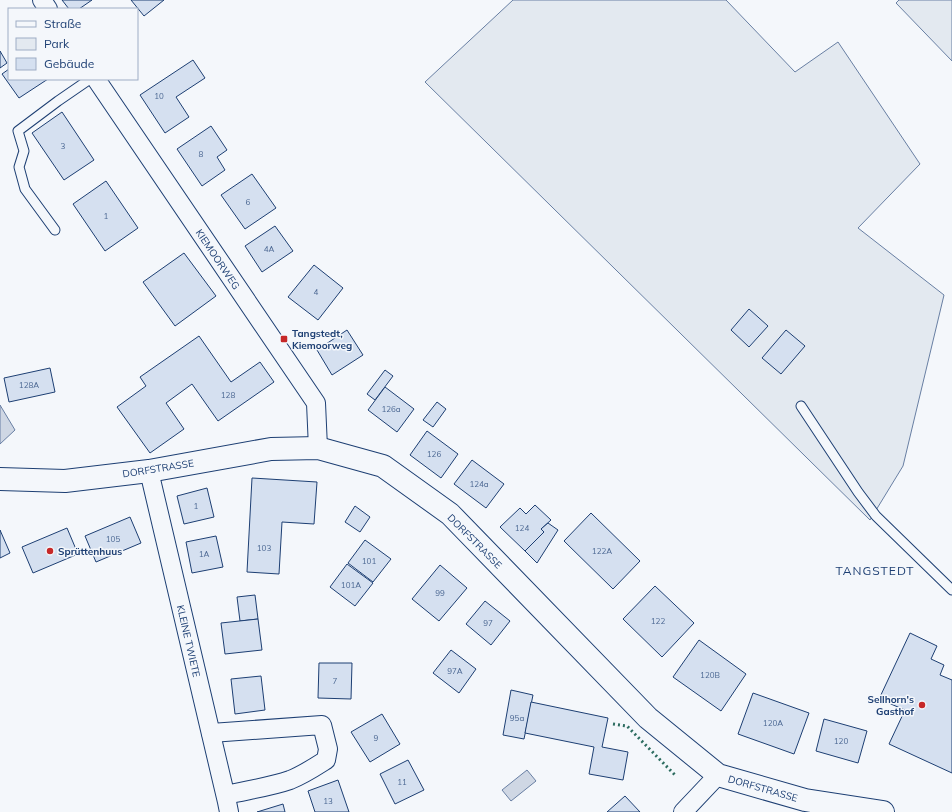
<svg xmlns="http://www.w3.org/2000/svg" width="952" height="812" viewBox="0 0 952 812" font-family="Mulish,sans-serif">
  <style>
    .green { fill: #e3e9f0; stroke: #687fa3 }
    .water { fill: #cfd7e4; stroke: #687fa3 }
    .building { fill: #d5e0f0; stroke: #1d3f73 }
    .lines { fill: none; stroke-linecap: round; stroke-linejoin: round }
    .lane-casing { stroke: #1d3f73; stroke-width: 11 }
    .street-casing { stroke: #1d3f73; stroke-width: 20 }
    .secondary-casing { stroke: #1d3f73; stroke-width: 24 }
    .lane { stroke: #f4f7fb; stroke-width: 9 }
    .street { stroke: #f4f7fb; stroke-width: 18 }
    .secondary { stroke: #f4f7fb; stroke-width: 22 }
    .hedge { stroke: #2c6c60; stroke-width: 3; stroke-dasharray: 2 3; stroke-linecap: butt }
    .poi-dot { fill: #c62828; stroke: #f4f7fb; stroke-width: 1.5 }
    .labels { text-anchor: middle; stroke-width: 3; stroke-linejoin: round; paint-order: stroke }
    .number-label { font-size: 8px; fill: #4b6792 }
    .street-label { font-size: 10px; fill: #1d3f73; stroke: #f4f7fb }
    .poi-label { font-size: 10px; font-weight: bold; fill: #1d3f73; stroke: #f4f7fb; text-anchor: start }
    .quarter-label { font-size: 12px; letter-spacing: 1px; fill: #1d3f73; stroke: #f4f7fb }
  </style>
  <rect width="100%" height="100%" fill="#f4f7fb"/>
  <g class="green">
    <polygon points="513,0 726,0 795,72 838,42 920,164 858,228 944,295 903,466 870,520 425,82"/>
    <polygon points="899,0 952,0 952,61 896,3"/>
  </g>
  <g class="water">
    <polygon points="0,405 15,430 0,444"/>
    <polygon points="527,770 536,781 511,801 502,790"/>
  </g>
  <g class="building">
    <polygon points="62,0 92,0 79,9 69,9"/>
    <polygon points="131,0 164,0 144,16"/>
    <polygon points="0,51 7,63 0,68"/>
    <polygon points="193,60 205,78 176,97 189,117 165,133 140,95"/>
    <polygon points="9,69 9,79 48,79 19,98 2,74"/>
    <polygon points="62,112 94,160 64,180 32,133"/>
    <polygon points="211,126 227,150 217,157 225,170 202,186 177,149"/>
    <polygon points="252,174 276,208 245,229 221,195"/>
    <polygon points="106,181 138,228 105,251 73,204"/>
    <polygon points="275,226 293,251 262,272 245,246"/>
    <polygon points="184,253 216,296 175,326 143,282"/>
    <polygon points="314,265 343,288 318,320 288,297"/>
    <polygon points="749,309 768,326 749,347 731,330"/>
    <polygon points="347,330 363,355 332,375 317,350"/>
    <polygon points="786,330 805,346 781,374 762,358"/>
    <polygon points="199,336 231,382 260,362 274,382 218,421 192,384 166,403 184,429 150,453 117,407 146,386 140,377"/>
    <polygon points="50,368 55,392 9,402 4,378"/>
    <polygon points="385,370 393,376 375,400 367,394"/>
    <polygon points="385,387 414,409 397,432 368,410"/>
    <polygon points="437,402 446,409 433,427 423,420"/>
    <polygon points="427,431 458,454 441,478 410,455"/>
    <polygon points="472,460 504,484 486,508 454,484"/>
    <polygon points="252,478 317,482 314,524 282,522 279,574 247,572"/>
    <polygon points="207,488 214,517 184,524 177,496"/>
    <polygon points="535,505 551,520 541,529 544,532 525,551 500,527 520,508 526,514"/>
    <polygon points="355,506 370,517 360,532 345,522"/>
    <polygon points="591,513 640,561 613,589 564,541"/>
    <polygon points="130,517 141,543 96,562 85,536"/>
    <polygon points="548,523 558,530 537,563 525,551 544,532 541,529"/>
    <polygon points="67,528 78,554 33,573 22,547"/>
    <polygon points="0,530 10,553 0,558"/>
    <polygon points="216,536 223,567 192,573 186,542"/>
    <polygon points="365,540 391,559 373,582 348,563"/>
    <polygon points="347,564 373,583 355,606 330,587"/>
    <polygon points="440,565 467,588 439,621 412,599"/>
    <polygon points="655,586 694,623 662,657 623,619"/>
    <polygon points="255,595 258,619 240,621 237,597"/>
    <polygon points="485,601 510,621 491,645 466,624"/>
    <polygon points="258,619 262,650 225,654 221,623"/>
    <polygon points="910,633 937,646 931,659 944,665 940,675 952,680 952,773 889,744 905,710 879,699"/>
    <polygon points="699,640 746,674 721,711 673,677"/>
    <polygon points="451,650 476,669 459,693 433,673"/>
    <polygon points="319,663 352,663 351,699 318,698"/>
    <polygon points="261,676 265,710 235,714 231,679"/>
    <polygon points="511,690 533,695 524,739 503,735"/>
    <polygon points="753,693 809,713 794,754 738,734"/>
    <polygon points="531,702 608,718 602,747 628,752 623,780 589,774 594,747 525,733"/>
    <polygon points="382,714 400,744 370,762 351,732"/>
    <polygon points="824,719 867,731 858,763 816,751"/>
    <polygon points="408,760 424,790 395,804 380,774"/>
    <polygon points="338,780 349,812 315,812 308,791"/>
    <polygon points="625,796 640,812 607,812"/>
    <polygon points="283,804 285,812 257,812"/>
  </g>
  <g class="lines">
    <g class="lane-casing">
      <g id="lane">
        <polyline points="55,230 25,189 19,167 24,151 18,131 58,101 90,79"/>
        <polyline points="801,406 858,492 876,516 952,590"/>
      </g>
    </g>
    <g class="street-casing">
      <g id="street">
        <polyline points="42,0 48,9"/>
        <polyline points="96,79 316,403 318,448"/>
        <polyline points="149,471 227,802 229,812"/>
        <path d="M 211,733 L 322,725 L 328,749 L 326,760 C 315,767 303,775 290,780 C 270,787 247,790 226,795"/>
        <polyline points="683,812 718,775"/>
      </g>
    </g>
    <g class="secondary-casing">
      <polyline id="secondary" points="0,479 65,481 149,471 271,449 318,448 383,466 450,514 648,718 718,775 805,800 883,812"/>
    </g>
    <use href="#lane" class="lane"/>
    <use href="#street" class="street"/>
    <use href="#secondary" class="secondary"/>
    <polyline class="hedge" points="613,724 627,726 675,775"/>
  </g>
  <g class="poi-dot">
    <rect x="280" y="335" width="8" height="8" rx="2"/>
    <circle cx="50" cy="551" r="4"/>
    <circle cx="922" cy="705" r="4"/>
  </g>
  <g class="labels">
    <g class="number-label">
      <text x="159" y="99">10</text>
      <text x="63" y="149">3</text>
      <text x="201" y="157">8</text>
      <text x="248" y="205">6</text>
      <text x="106" y="219">1</text>
      <text x="269" y="252">4A</text>
      <text x="316" y="295">4</text>
      <text x="29" y="388">128A</text>
      <text x="228" y="398">128</text>
      <text x="391" y="412">126a</text>
      <text x="434" y="457">126</text>
      <text x="479" y="487">124a</text>
      <text x="196" y="509">1</text>
      <text x="522" y="531">124</text>
      <text x="113" y="542">105</text>
      <text x="264" y="551">103</text>
      <text x="602" y="554">122A</text>
      <text x="204" y="557">1A</text>
      <text x="369" y="564">101</text>
      <text x="351" y="588">101A</text>
      <text x="440" y="596">99</text>
      <text x="658" y="624">122</text>
      <text x="488" y="626">97</text>
      <text x="455" y="674">97A</text>
      <text x="710" y="678">120B</text>
      <text x="335" y="684">7</text>
      <text x="517" y="721">95a</text>
      <text x="773" y="726">120A</text>
      <text x="376" y="741">9</text>
      <text x="841" y="744">120</text>
      <text x="402" y="785">11</text>
      <text x="328" y="804">13</text>
    </g>
    <g class="street-label">
      <text transform="translate(218 259) rotate(56)" y="4">KIEMOORWEG</text>
      <text transform="translate(158 468) rotate(-9)" y="4">DORFSTRASSE</text>
      <text transform="translate(475 541) rotate(45)" y="4">DORFSTRASSE</text>
      <text transform="translate(189 641) rotate(77)" y="4">KLEINE TWIETE</text>
      <text transform="translate(763 788) rotate(16)" y="4">DORFSTRASSE</text>
    </g>
    <g class="poi-label">
      <text x="292" y="337">Tangstedt,<tspan x="292" dy="12">Kiemoorweg</tspan></text>
      <text x="58" y="555">Sprüttenhuus</text>
      <text x="914" y="703" text-anchor="end">Sellhorn's<tspan x="914" dy="12">Gasthof</tspan></text>
    </g>
    <g class="quarter-label">
      <text x="875" y="575">TANGSTEDT</text>
    </g>
  </g>
  <rect x="8" y="8" width="130" height="72" fill="#f4f7fb" stroke="#9eadc5"/>
  <rect x="16" y="21" width="20" height="6" fill="#f4f7fb" stroke="#9eadc5"/>
  <text x="44" y="28" font-size="12" fill="#1d3f73">Straße</text>
  <rect x="16" y="38" width="20" height="12" fill="#e3e9f0" stroke="#9eadc5"/>
  <text x="44" y="48" font-size="12" fill="#1d3f73">Park</text>
  <rect x="16" y="58" width="20" height="12" fill="#d5e0f0" stroke="#9eadc5"/>
  <text x="44" y="68" font-size="12" fill="#1d3f73">Gebäude</text>
</svg>
